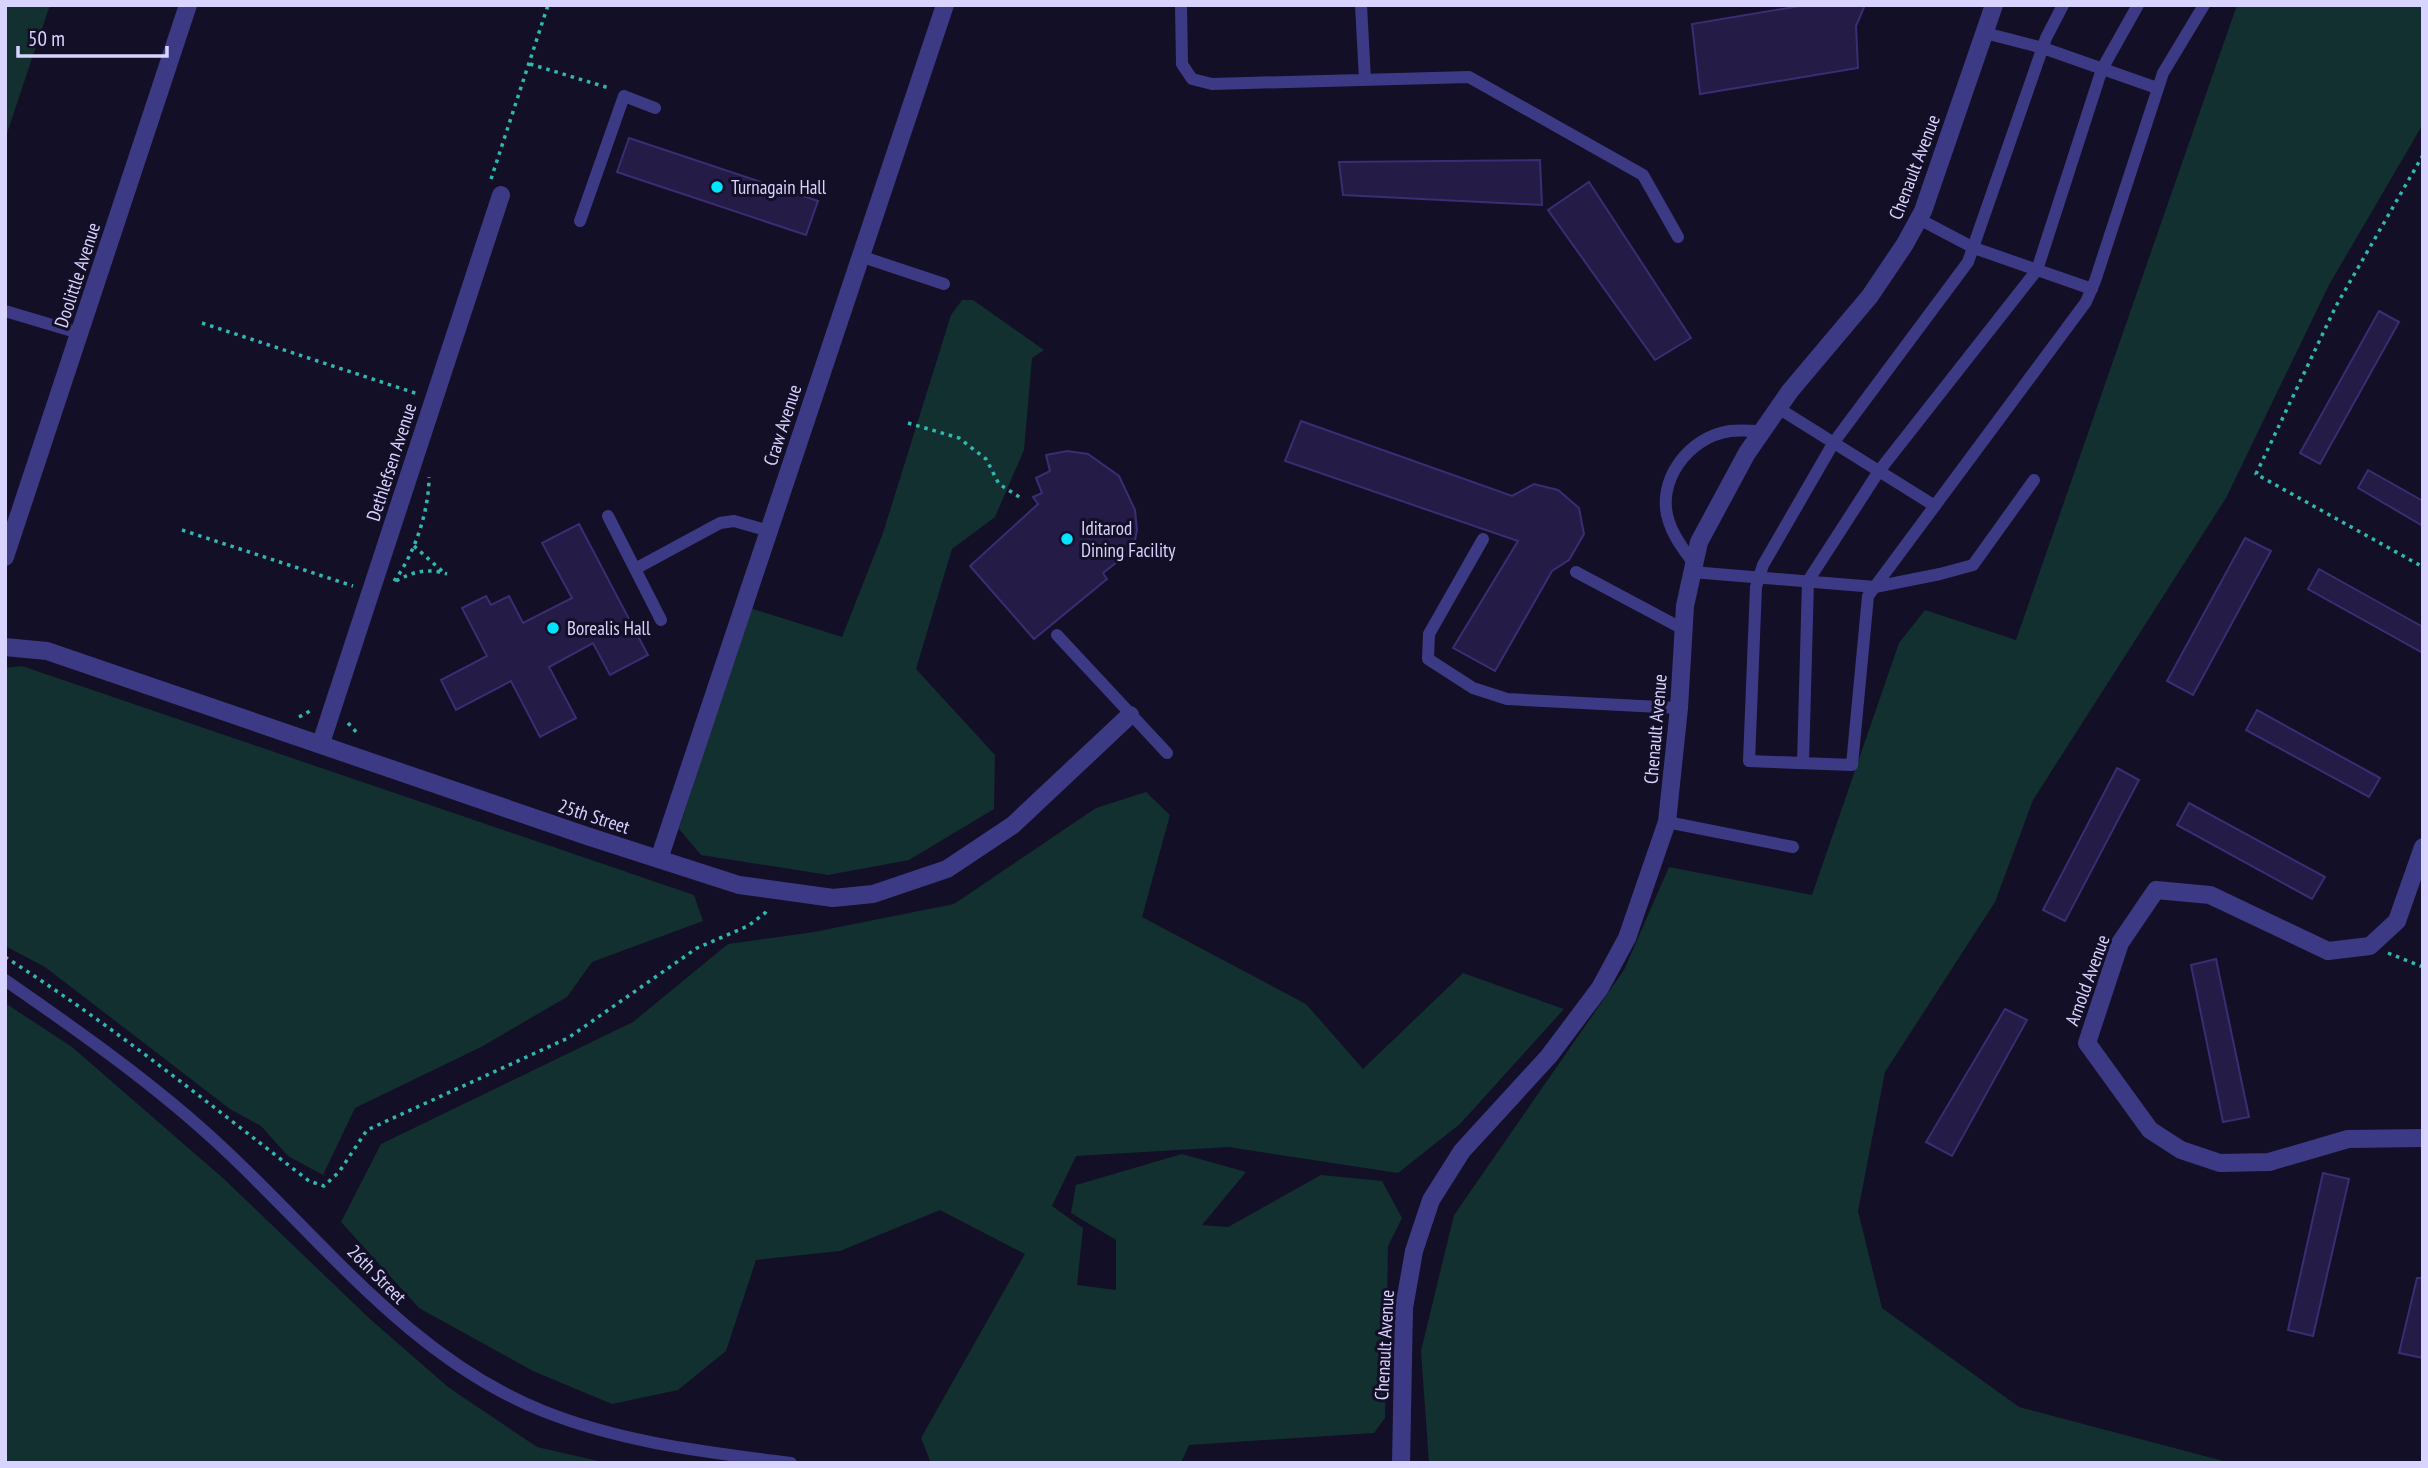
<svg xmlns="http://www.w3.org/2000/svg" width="2428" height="1468" font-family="'PT Sans Narrow',sans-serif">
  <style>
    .green { fill: #12302f }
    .building { fill: #241b47; stroke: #3b2d73; stroke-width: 2 }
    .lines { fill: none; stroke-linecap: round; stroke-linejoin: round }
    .path { stroke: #2fb8b0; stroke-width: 3.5; stroke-dasharray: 3.5 5; stroke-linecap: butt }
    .lane { stroke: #3d3a85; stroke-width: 12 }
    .street { stroke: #3d3a85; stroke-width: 18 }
    .poi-dot { fill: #00e5ff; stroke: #130f26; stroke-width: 2.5 }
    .labels { text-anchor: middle; stroke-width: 6; stroke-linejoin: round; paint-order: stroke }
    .street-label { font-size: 19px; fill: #d9d4ff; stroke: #130f26 }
    .poi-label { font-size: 19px; fill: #d9d4ff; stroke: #130f26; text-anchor: start }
  </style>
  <rect width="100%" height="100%" fill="#130f26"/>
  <path class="green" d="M5 5H50L5 139Z
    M2237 5H2423V124L2329 285 2226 498 2033 800 1995 902 1885 1072 1858 1211 1882 1308 2019 1407 2231 1463H1429L1421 1351 1454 1215 1624 970 1669 867 1812 895 1899 643 1925 610 2016 640Z
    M962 300H973L1044 350 1032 358 1024 450 995 517 952 549 916 669 995 755 994 809 909 860 828 875 701 855 679 829 750 608 842 637 883 533 951 315Z
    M22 666 694 895 703 921 592 962 567 997 481 1047 355 1108 323 1175 288 1156 261 1126 230 1109 45 967 5 946V668Z
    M1146 792 1170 815 1142 917 1306 1004 1363 1069 1463 973 1564 1009 1460 1124 1398 1173 1228 1147 1076 1156 1052 1206 1083 1228 1077 1285 1116 1290V1240L1071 1213 1076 1185 1182 1154 1246 1172 1202 1225 1228 1227 1321 1175 1382 1181 1402 1218 1388 1246 1385 1418 1374 1433 1189 1445 1181 1463H931L921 1438 1025 1254 940 1210 840 1251 756 1260 726 1351 678 1390 612 1404 533 1371 419 1308 341 1222 381 1144 633 1022 728 944 814 932 954 904 1096 808Z
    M5 1003 72 1047 224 1179 370 1319 448 1387 537 1447 607 1463H9L5 1457Z"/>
  <path class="building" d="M1806 5H1865L1856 26 1858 68 1700 94 1692 24Z
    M629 138 818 201 806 235 617 172Z
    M1540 160 1542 205 1343 195 1339 162Z
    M1589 182 1691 338 1655 360 1548 210Z
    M2379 311 2399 322 2320 464 2300 453Z
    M1301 421 1512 496 1534 484 1558 490 1579 508 1584 534 1569 560 1552 571 1495 671 1453 648 1518 541 1285 461Z
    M1067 451 1088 454 1119 476 1135 510 1137 530 1132 557 1126 555 1103 573 1107 579 1034 639 970 566 1038 504 1033 497 1042 493 1036 478 1050 471 1046 455Z
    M2368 470 2423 501V526L2358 488Z
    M579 524 648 655 610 675 593 643 549 667 576 718 540 737 511 681 456 710 441 680 487 656 462 608 486 596 491 605 509 596 523 623 572 598 542 543Z
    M2245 538 2271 551 2193 695 2167 681Z
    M2319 569 2423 627V653L2308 589Z
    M2257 710 2380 778 2369 797 2246 730Z
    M2117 768 2139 780 2065 921 2043 910Z
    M2189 803 2325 877 2312 899 2177 825Z
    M2216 959 2249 1117 2223 1122 2191 965Z
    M2005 1009 2027 1020 1952 1156 1926 1142Z
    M2323 1173 2349 1179 2313 1336 2288 1330Z
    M2417 1278H2423V1358L2399 1353Z"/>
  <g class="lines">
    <path class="path" d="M530 64 609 88
      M2423 155 2336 306 2256 474 2423 567
      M491 179 548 5
      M202 323 418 394
      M908 423 959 438 986 459 999 484 1021 498
      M182 530 353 586
      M414 546 442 571
      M394 581C415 554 429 510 429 477
      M396 581C414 571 427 568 447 574
      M299 717 312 710
      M348 723 358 734
      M2388 953 2423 967
      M5 957C112 1025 209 1104 309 1181L324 1186 339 1172 367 1130 568 1038 697 948 748 926 765 913 768 907"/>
    <path class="lane" d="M1181 5 1182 64 1192 79 1212 84 1469 77 1643 175 1678 237
      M1361 5 1365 80
      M2063 5 2046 38 1968 262 1834 442 1763 565 1756 587 1749 761 1852 765 1868 596 2086 302 2095 281 2163 73 2204 5
      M1985 33 2043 48 2157 88
      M1919 219 1974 248 2092 289
      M580 221 624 96 655 108
      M860 256 944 284
      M5 311 79 333
      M1778 408 1935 506
      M608 516 661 620
      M1483 539 1429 634 1428 659 1473 688 1507 699 1679 708
      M1694 564C1685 551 1674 538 1669 522 1655 482 1688 437 1730 431 1740 430 1751 431 1762 431
      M635 569 720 523 734 521 769 531
      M1576 572 1683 629
      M1692 572 1875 587 1940 574 1973 565 2034 480
      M1057 635 1167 753
      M1803 763 1808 581 1879 471 2037 270 2102 69 2138 5
      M1667 822 1793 847
      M5 980C80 1032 157 1086 223 1148 324 1242 411 1358 543 1411 623 1443 707 1452 791 1463"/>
    <path class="street" d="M5 557 188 5
      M5 647 47 651 587 836 739 885 833 898 873 894 947 869 1013 825 1130 715
      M321 743 501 195
      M2423 847 2397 921 2370 946 2328 951 2210 895 2156 890 2120 943 2087 1043 2150 1130 2181 1150 2220 1163 2269 1162 2348 1139 2423 1138
      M659 859 945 5
      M1401 1463 1404 1308 1414 1251 1431 1200 1462 1151 1549 1056 1600 988 1627 938 1667 822 1679 708 1685 606 1699 542 1747 453 1790 391 1870 296 1905 244 1923 211 1994 5"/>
  </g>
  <g class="poi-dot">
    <circle cx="717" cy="187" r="7"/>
    <circle cx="1067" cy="539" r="7"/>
    <circle cx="553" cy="628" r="7"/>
  </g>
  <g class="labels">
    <g class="street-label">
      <text transform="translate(1914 167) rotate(-69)" y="7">Chenault Avenue</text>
      <text transform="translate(77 275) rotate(-72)" y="7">Doolittle Avenue</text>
      <text transform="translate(782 425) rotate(-72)" y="7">Craw Avenue</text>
      <text transform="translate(391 462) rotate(-72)" y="7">Dethlefsen Avenue</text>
      <text transform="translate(1655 729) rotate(-85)" y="7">Chenault Avenue</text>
      <text transform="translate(594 816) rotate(18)" y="7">25th Street</text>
      <text transform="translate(2087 980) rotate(-70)" y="7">Arnold Avenue</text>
      <text transform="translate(377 1274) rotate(45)" y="7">26th Street</text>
      <text transform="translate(1384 1345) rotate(-87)" y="7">Chenault Avenue</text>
    </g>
    <g class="poi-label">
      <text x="731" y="194">Turnagain Hall</text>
      <text x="1081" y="535">Iditarod<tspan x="1081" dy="22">Dining Facility</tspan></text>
      <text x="567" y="635">Borealis Hall</text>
    </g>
  </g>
  <rect width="2428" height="1468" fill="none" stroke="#d9d4ff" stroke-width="14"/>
  <path d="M18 46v10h149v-10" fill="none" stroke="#d9d4ff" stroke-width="3.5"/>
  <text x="28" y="46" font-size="21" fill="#d9d4ff" stroke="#130f26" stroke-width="5" paint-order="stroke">50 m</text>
</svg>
